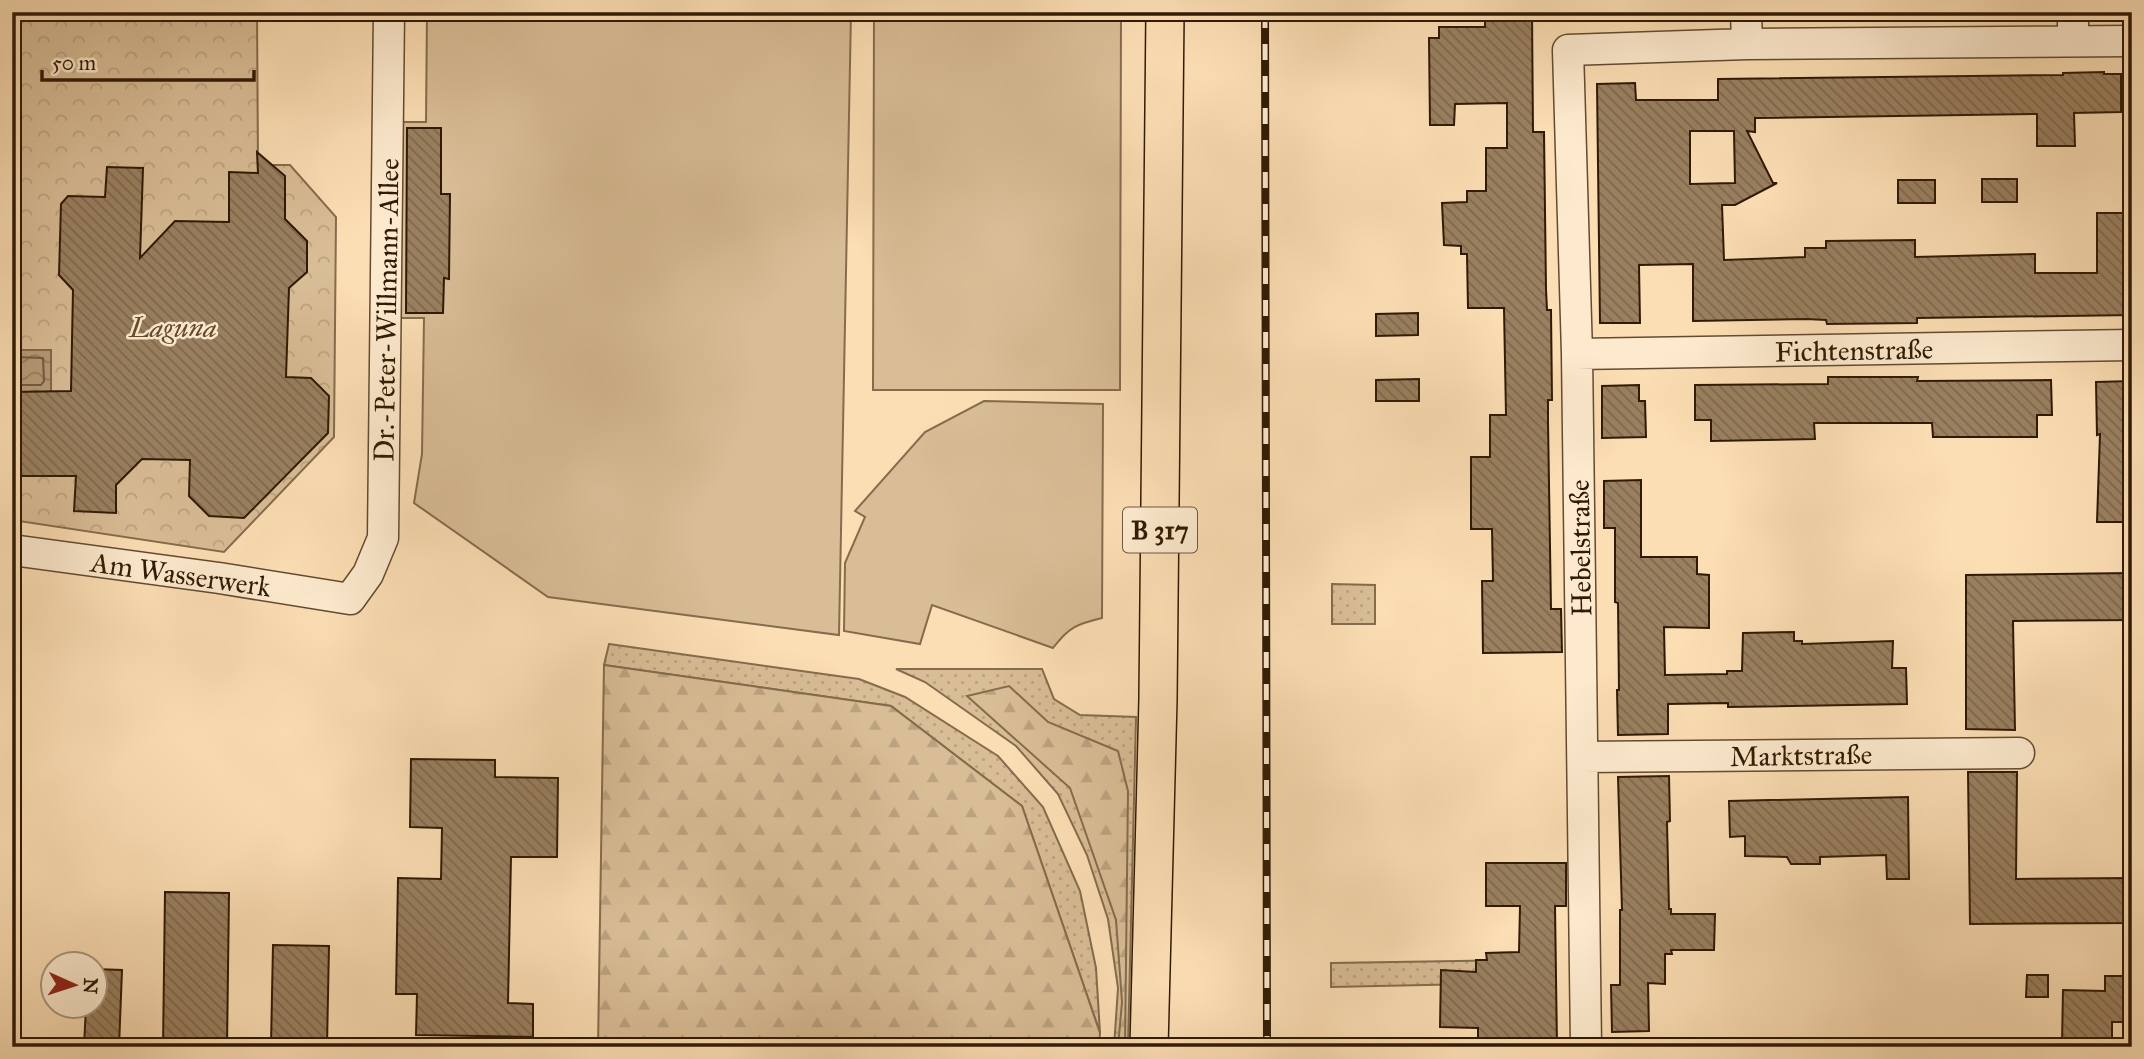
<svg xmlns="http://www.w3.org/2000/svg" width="2144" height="1059" font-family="'IM FELL Great Primer',serif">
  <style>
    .grass { fill: url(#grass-dots); stroke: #846c4d; stroke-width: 2 }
    .forest { fill: url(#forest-firs); stroke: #846c4d; stroke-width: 2 }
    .park { fill: url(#park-crowns); stroke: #846c4d; stroke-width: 2 }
    .pitch { fill: #d9bd96; stroke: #846c4d; stroke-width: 2 }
    .water { fill: url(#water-waves); stroke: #81674a; stroke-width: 2 }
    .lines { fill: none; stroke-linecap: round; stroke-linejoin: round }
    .shore { stroke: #745a3e; stroke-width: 2 }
    .building { fill: url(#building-back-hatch); stroke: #301a04; stroke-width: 2; fill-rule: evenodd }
    .minor-casing { stroke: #634b30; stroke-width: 33 }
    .major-casing { stroke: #301a04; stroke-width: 40 }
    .minor { stroke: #fdeace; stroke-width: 30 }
    .major { stroke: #fcdeb4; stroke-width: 37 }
    .rail-casing { stroke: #301a04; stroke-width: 8 }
    .rail { stroke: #fdeace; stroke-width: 5; stroke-dasharray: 16; stroke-linecap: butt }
    .labels { text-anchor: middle; stroke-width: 5; stroke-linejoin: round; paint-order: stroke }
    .shield { fill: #fdeace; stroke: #6e5841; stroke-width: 2 }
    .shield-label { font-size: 26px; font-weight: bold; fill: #301a04 }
    .street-label { font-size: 28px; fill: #301a04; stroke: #fdeace }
    .park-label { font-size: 28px; font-style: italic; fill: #634b30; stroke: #fdeace }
  </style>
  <defs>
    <pattern id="grass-dots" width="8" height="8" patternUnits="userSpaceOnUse" patternTransform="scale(1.75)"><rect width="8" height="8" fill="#d9bd96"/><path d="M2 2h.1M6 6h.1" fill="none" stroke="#bba280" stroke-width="1.8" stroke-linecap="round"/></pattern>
    <pattern id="forest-firs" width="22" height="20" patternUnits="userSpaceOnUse" patternTransform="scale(1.75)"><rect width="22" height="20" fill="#d9bd96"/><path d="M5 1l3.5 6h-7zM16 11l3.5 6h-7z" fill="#bba280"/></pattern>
    <pattern id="park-crowns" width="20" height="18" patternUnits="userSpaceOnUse" patternTransform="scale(1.75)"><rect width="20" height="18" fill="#d9bd96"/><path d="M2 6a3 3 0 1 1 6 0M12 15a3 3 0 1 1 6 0" fill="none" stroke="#bba280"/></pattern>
    <pattern id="water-waves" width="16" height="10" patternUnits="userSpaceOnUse" patternTransform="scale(1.75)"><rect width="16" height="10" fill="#b79b78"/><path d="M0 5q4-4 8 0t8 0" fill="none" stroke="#957e60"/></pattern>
    <pattern id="building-back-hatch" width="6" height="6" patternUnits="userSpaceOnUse" patternTransform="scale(1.75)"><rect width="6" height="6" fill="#9a8060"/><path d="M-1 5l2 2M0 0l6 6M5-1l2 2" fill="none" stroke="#7e684d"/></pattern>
  </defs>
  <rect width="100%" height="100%" fill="#fcdeb4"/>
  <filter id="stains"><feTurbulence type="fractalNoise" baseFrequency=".00286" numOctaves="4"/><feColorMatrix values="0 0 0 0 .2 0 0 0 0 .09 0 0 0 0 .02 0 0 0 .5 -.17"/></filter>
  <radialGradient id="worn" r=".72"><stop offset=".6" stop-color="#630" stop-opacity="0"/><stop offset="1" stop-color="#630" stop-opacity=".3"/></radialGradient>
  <path class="grass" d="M1332 584 1375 585V624H1332Z
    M609 644 859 679 905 697 998 756 1043 807 1080 891 1096 968 1100 1033 1022 806 891 706 604 665Z
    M896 669H1042L1054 699 1080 715 1136 717 1128 1047H1114L1118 988 1108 919 1087 855 1058 794 1016 746 925 682Z
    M1520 960V983L1331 987V963Z"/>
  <path class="forest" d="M604 665 891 706 1022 806 1100 1033 1099 1047H598Z
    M1009 686 1048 722 1118 751 1128 791 1125 1047H1118L1122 1002 1116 920 1070 788 967 696Z"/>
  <path class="park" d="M12 12H257L258 165H290L336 217 334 437 224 552 12 520Z"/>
  <path class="pitch" d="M427 12H851L839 635 548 597 414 503 422 454 424 318H398L400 122H426Z
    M874 12H1121L1120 390H873Z
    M984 401 1103 404 1102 618C1077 624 1069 627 1053 648L932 605 920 644 844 631 845 563 865 517 855 511 925 432Z"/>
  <path class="water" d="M12 350H51V392H12Z"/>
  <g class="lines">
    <path class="shore" d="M12 357 43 358 44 381 41 385H12"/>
  </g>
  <path class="building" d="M1485 12H1532L1533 132H1544L1546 289 1547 310H1551L1552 400H1548V422L1551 609H1561L1562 652 1483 653 1482 581H1493L1492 529H1471V457H1490V415H1506L1504 308H1468L1467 254H1461V246L1444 245 1442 203 1467 202V191H1486V148H1507V103L1455 104 1454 125H1430L1429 38H1439V27H1485Z
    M2104 72V74H2121V112L2074 113 2075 146H2037V114L1755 118V132L1747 131 1773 183H1777L1735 205H1722L1724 260 1805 257V248H1826V241L1915 240V257L2035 254V273H2097V213H2132V315L1917 318V323L1827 324 1826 320 1806 319 1693 321V264L1639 265 1640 323H1600L1597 84 1635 83 1636 100H1718V79L2063 75V73ZM1690 131H1734L1735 183 1690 184Z
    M407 128H441V194H450L449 279 444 278 443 313H406Z
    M257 152 285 176V219L307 241V272L289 288 286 377 311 378 329 396 328 433 244 518 209 516 189 496 190 460 142 459 116 485V513L74 511 76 476H12V392L71 391 73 290 59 275 61 204 68 196 105 197 107 167 143 168 140 258 175 221 229 222V172L258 173Z
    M1982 179H2017V202H1982Z
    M1898 180H1935V203H1898Z
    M1418 313V335L1376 336V314Z
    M1828 377H1918L1917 381 2051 380 2052 415H2037V437H1933L1932 423H1814L1815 439 1711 441V420H1695V385L1828 384Z
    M1419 379V401H1376V380Z
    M2132 381V522H2097L2100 434 2097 435 2096 382Z
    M1639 385V401H1645L1646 437 1602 438V386Z
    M1641 480V557H1697V574L1709 575V628L1664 627 1665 675 1727 674V671H1742L1743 633 1794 632V641H1802V644L1893 641 1892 668H1906L1907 704 1728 707V703L1668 704V734L1618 735 1617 690H1619L1618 603 1615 602V528H1604V481Z
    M2132 573V620L2013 621 2015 730 1966 729V575Z
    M411 759 495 760V777L558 778 557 857H511L508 1003 533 1004V1037L416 1035 417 994H396L398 878 441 879 442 828 410 827Z
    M1968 772H2017L2016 879 2132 878V923L1970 924Z
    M1669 776 1670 821 1667 822 1669 909H1671V914H1715L1714 950H1671L1672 954H1665V984L1648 983 1649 1031 1612 1032 1611 985H1620V910H1622L1618 777Z
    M1908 797 1909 879H1887L1886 855 1820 857V864H1791L1787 857 1745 856V836L1730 837 1729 801Z
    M1486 863H1566V906H1555L1557 1047H1478V1028L1440 1027 1441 970 1476 972V960H1487L1486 953 1519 952 1520 906H1486Z
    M165 892 229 893 227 1047H163Z
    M273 945 329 946 327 1046 271 1045Z
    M94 969 122 970 119 1047H84L86 1006H94Z
    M2027 975H2048V997H2026Z
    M2105 976H2132V1022H2112V1042H2106L2105 1047H2065V1043H2062L2063 990 2105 991Z"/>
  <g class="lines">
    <defs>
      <path id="minor" d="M1746 12 1747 44
        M2073 12V41
        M1577 354 2132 345
        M12 550 219 578 350 599 368 574 383 538 389 12
        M1583 757 2019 753
        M1586 1047 1577 354 1568 50 1747 44 2132 41"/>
      <path id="major" d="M1149 1047 1158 699 1165 12"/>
    </defs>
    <use href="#minor" class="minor-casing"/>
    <use href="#major" class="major-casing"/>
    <use href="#minor" class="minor"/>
    <use href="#major" class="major"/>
    <defs>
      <path id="rail" d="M1265 12 1267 1047"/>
    </defs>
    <use href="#rail" class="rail-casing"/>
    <use href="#rail" class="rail"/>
  </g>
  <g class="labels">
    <rect class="shield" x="1123" y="507.5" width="74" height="45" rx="5"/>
    <g class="shield-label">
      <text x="1160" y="539">B 317</text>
    </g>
    <g class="street-label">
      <text transform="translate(386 310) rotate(-89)" y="10">Dr.-Peter-Willmann-Allee</text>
      <text transform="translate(1854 350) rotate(-1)" y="10">Fichtenstraße</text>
      <text transform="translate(1580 548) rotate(-91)" y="10">Hebelstraße</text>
      <text transform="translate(181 574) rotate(8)" y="10">Am Wasserwerk</text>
      <text transform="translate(1801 755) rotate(-1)" y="10">Marktstraße</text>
    </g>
    <g class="park-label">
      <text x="173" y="337">Laguna</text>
    </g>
  </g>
  <rect width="2144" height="1059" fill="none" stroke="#fcdeb4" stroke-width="42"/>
  <rect x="14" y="14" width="2116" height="1031" fill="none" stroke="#301a04" stroke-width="3.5"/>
  <rect x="21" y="21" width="2102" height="1017" fill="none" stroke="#301a04" stroke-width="2"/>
  <g transform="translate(74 985) rotate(93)"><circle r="33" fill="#fdeace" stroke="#ab977d" stroke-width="2"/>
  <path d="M0-5L12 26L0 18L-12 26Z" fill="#8f2418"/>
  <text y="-10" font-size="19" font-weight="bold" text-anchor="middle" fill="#301a04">N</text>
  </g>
  <path d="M42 70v10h212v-10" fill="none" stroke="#301a04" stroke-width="3.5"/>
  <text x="52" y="70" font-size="21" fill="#301a04" stroke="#fdeace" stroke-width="5" paint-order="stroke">50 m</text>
  <rect width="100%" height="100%" filter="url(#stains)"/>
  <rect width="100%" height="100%" fill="url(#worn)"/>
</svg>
